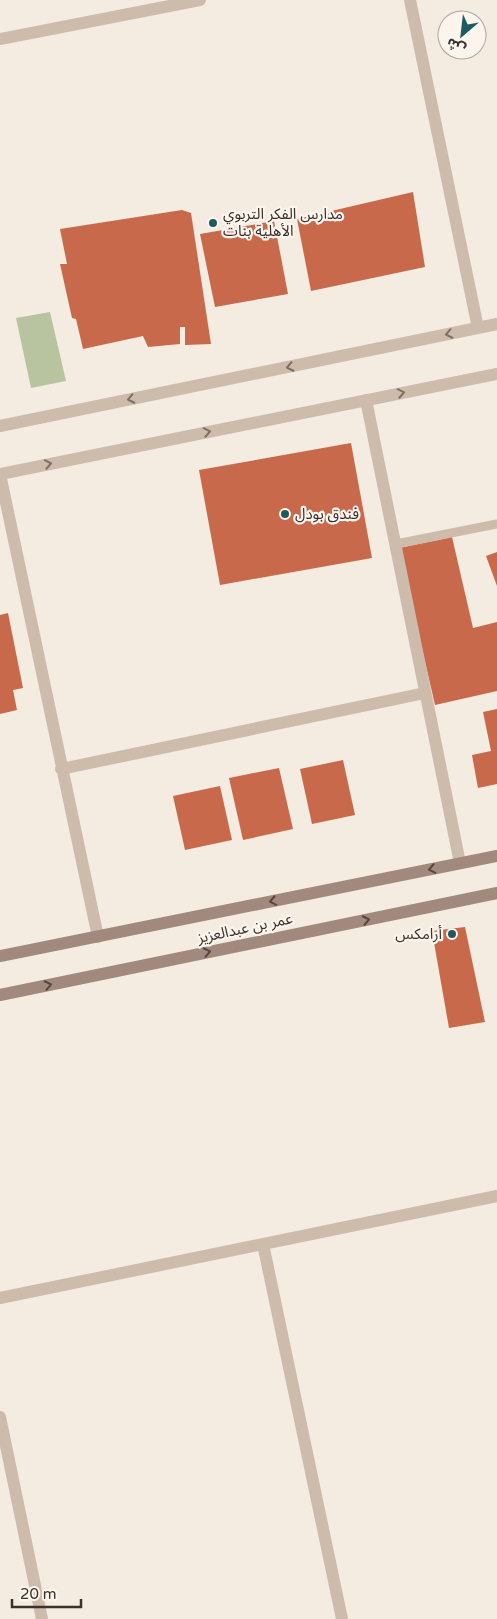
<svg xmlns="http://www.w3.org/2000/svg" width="497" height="1619" font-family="'Varela Round','Noto Sans Arabic',sans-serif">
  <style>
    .garden { fill: #b8c4a0 }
    .building { fill: #c8694b }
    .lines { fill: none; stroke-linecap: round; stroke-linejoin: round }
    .lane { stroke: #cdbbac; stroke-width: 9 }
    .street { stroke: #cdbbac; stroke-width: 12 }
    .secondary { stroke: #a18a7d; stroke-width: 12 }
    .oneway { stroke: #7d6f65 }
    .oneway2 { stroke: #544640 }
    .poi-dot { fill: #1f5a5e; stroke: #fbf5ee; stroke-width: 2 }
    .labels { text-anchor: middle; stroke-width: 4.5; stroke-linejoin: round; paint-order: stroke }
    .poi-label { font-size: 15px; fill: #3b302b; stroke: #fbf5ee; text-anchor: start }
    .street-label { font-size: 15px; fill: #3b302b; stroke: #fbf5ee }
  </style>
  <rect width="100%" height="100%" fill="#f4ebe1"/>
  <path class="garden" d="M50 312 66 381 31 388 16 318Z"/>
  <path class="building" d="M413 192 425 267 311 291 297 219Z
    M182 210 191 213 211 344 185 345V327H180V344L148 347 143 336 83 349 76 319 72 318 60 264H67L60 229Z
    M274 221 288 294 215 307 200 234Z
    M351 443 372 558 220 585 199 470Z
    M452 537 473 628 497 622V691L435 705 399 548Z
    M497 552V586L486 556Z
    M8 613 23 688 13 690 17 710 0 714V615Z
    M497 709V784L478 788 472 755 491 751 483 712Z
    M343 760 355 815 312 824 300 769Z
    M279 768 293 829 243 840 229 778Z
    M220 786 232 840 185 850 173 796Z
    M465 927 485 1022 449 1028 432 931Z"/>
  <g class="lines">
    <path class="lane" d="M396 544 497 524"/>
    <path class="street" d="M410 0 478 328
      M0 39 200 0
      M366 400 460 863
      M0 426 497 324
      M0 474 497 374
      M0 474 98 937
      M61 769 425 693
      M263 1244 342 1619
      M0 1298 497 1196
      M0 1417 42 1619"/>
    <path class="secondary" d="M0 956 497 856
      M0 995 497 893"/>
  </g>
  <defs><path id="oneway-chevron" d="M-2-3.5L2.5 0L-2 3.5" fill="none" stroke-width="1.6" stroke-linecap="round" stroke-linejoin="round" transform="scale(1.25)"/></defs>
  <g class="oneway">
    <use href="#oneway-chevron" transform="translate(449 334) rotate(168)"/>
    <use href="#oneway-chevron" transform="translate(290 367) rotate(168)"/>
    <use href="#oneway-chevron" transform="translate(401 393) rotate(-11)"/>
    <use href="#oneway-chevron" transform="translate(131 399) rotate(168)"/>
    <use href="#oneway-chevron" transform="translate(207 432) rotate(-11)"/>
    <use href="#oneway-chevron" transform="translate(48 464) rotate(-11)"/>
  </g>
  <g class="oneway2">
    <use href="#oneway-chevron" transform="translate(432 869) rotate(169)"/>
    <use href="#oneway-chevron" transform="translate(273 901) rotate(169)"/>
    <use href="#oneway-chevron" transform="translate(366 920) rotate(-12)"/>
    <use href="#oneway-chevron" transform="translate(207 952) rotate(-12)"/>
    <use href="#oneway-chevron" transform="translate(48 985) rotate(-12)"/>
  </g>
  <g class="poi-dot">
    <circle cx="213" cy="223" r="5"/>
    <circle cx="285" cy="514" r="5"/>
    <circle cx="452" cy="934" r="5"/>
  </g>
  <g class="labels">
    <g class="poi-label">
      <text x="223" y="219">مدارس الفكر التربوي<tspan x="223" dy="17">الأهلية بنات</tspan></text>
      <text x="295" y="519">فندق بودل</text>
      <text x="442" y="939" text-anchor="end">أرامكس</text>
    </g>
    <g class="street-label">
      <text transform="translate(245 928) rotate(-12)" y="5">عمر بن عبدالعزيز</text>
    </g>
  </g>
  <g transform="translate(462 35) rotate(208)"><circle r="24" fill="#fbf5ee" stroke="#aea6a0"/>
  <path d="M0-4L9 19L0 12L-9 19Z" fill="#1f5a5e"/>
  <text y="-8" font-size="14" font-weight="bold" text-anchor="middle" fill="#3b302b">ش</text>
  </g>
  <path d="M12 1599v8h69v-8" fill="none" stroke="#3b302b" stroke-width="2.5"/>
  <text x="20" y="1599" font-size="15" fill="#3b302b" stroke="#fbf5ee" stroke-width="4" paint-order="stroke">20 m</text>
</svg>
